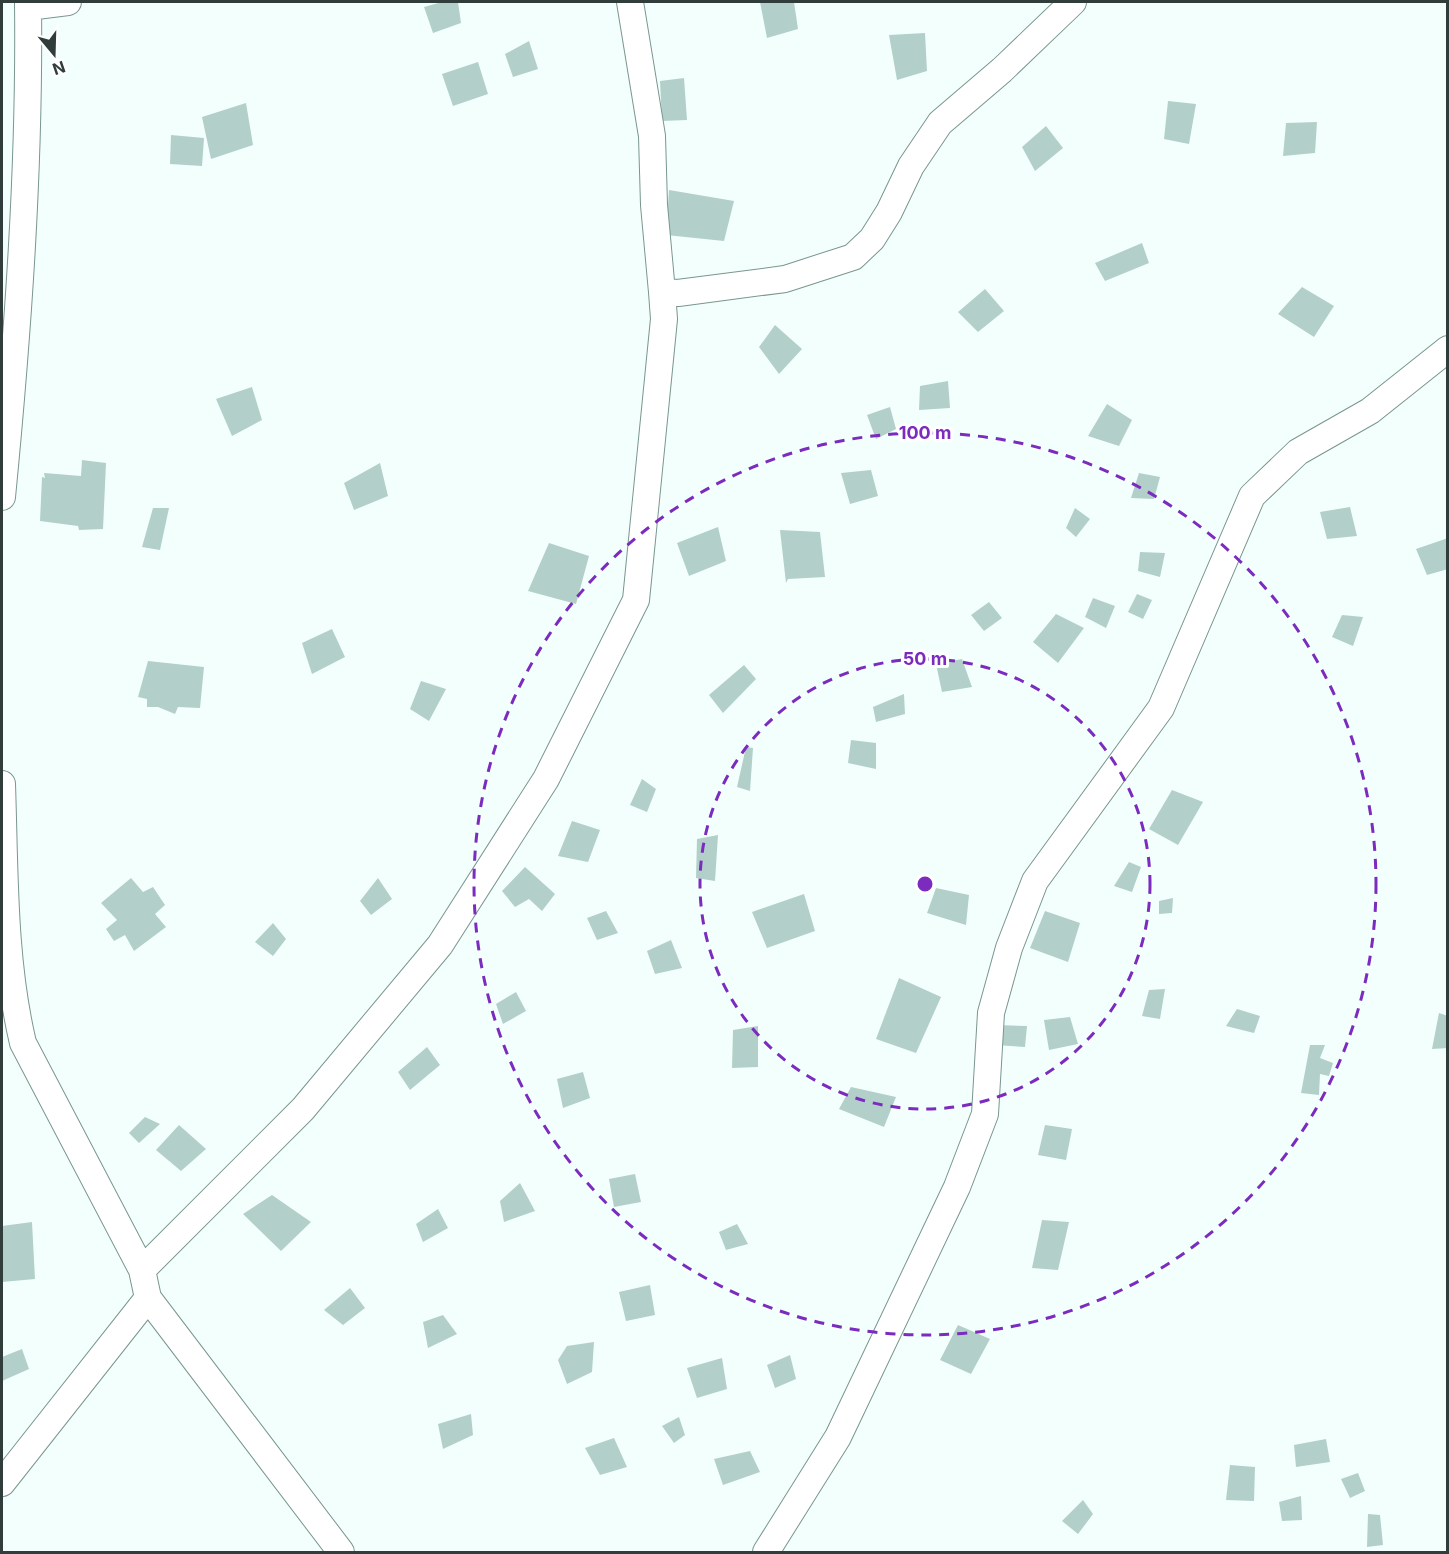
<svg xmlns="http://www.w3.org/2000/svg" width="1449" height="1554" font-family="Inter,sans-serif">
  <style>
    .building { fill: #b2d0c9 }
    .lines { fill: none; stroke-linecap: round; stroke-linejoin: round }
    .street-casing { stroke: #79968f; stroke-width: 28 }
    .street { stroke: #fff; stroke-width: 26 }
    .ring { fill: none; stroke: #7b2cbf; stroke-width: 3; stroke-dasharray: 10 8 }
    .centre { fill: #7b2cbf; stroke: #fff; stroke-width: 3 }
    .ring-label { font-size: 18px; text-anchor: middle; font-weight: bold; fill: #7b2cbf; stroke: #fff; stroke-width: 6; stroke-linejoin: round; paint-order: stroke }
  </style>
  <rect width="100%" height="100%" fill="#f3fffc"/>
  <path class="building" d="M442 2H458L461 23 433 33 424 7Z
    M760 2H794L798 29 767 38Z
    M925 33 927 71 897 80 889 35Z
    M529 41 538 69 513 77 505 54Z
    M478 62 488 94 453 106 442 74Z
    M684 78 687 120 662 121 660 81Z
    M1168 101 1196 104 1189 144 1164 139Z
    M246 103 253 145 211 159 202 117Z
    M1317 122 1315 153 1283 156 1286 123Z
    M1046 126 1063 148 1035 171 1022 147Z
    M171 135 204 138 202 166 170 164Z
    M669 190 734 201 724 241 666 235Z
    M1142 243 1149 263 1105 281 1095 263Z
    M1302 287 1334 306 1314 337 1278 314Z
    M985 289 1004 311 978 332 958 312Z
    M775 325 802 349 779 374 759 347Z
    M948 381 950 408 919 410 920 386Z
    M252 387 262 420 232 436 216 399Z
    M1107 404 1132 420 1119 446 1088 436Z
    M890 407 896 429 876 439 867 415Z
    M82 460 106 463 103 529 79 530 78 526 40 521 42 477 45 478 44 473 81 476Z
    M380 463 388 496 354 510 344 483Z
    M871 470 878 496 850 504 841 473Z
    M1139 473 1160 477 1154 499 1131 498Z
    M1350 507 1357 536 1327 539 1320 512Z
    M153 508H169L160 550 142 547Z
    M1075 508 1090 519 1076 537 1066 528Z
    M718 527 726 561 689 576 677 543Z
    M780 530 820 532 825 577 788 579 786 583Z
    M1448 538V569L1427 575 1416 549Z
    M549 543 589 556 576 604 528 591Z
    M1140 552 1165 553 1160 577 1138 571Z
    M1137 594 1152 600 1143 619 1128 612Z
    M1093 598 1115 606 1106 628 1085 617Z
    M989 602 1002 618 984 631 971 615Z
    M1056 614 1084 628 1058 663 1033 642Z
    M1342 615 1363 617 1353 646 1332 637Z
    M332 629 345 657 312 674 302 643Z
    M962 659 972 687 942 692 936 664Z
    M148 661 204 667 200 708 178 707 175 714 158 707H147V699L138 697Z
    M744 665 756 679 723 713 709 695Z
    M421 681 446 689 429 721 410 709Z
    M904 694 905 714 876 722 873 707Z
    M851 740 876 743V769L848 763Z
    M746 747 753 748 750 791 737 787Z
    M642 779 656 789 647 812 630 805Z
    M1172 790 1203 802 1178 845 1149 829Z
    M572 821 600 830 588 862 558 856Z
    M718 835 715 881 696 878 697 839Z
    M1129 862 1141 867 1132 892 1114 886Z
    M525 867 555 894 542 911 529 899 515 907 502 891Z
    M131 878 143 892 153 887 165 905 155 914 166 927 134 951 125 935 114 941 106 929 117 920 101 903Z
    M378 878 392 899 371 915 360 901Z
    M936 888 969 895 966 925 927 913Z
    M804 894 815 931 767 948 752 912Z
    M1173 898 1172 913 1159 914V901Z
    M606 911 618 933 597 940 587 918Z
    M1045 911 1080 923 1068 962 1030 948Z
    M273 923 286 939 273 956 255 942Z
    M671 940 682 968 655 974 647 951Z
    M899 978 941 997 916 1053 876 1039Z
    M1165 989 1160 1019 1142 1016 1149 990Z
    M516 992 526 1011 503 1024 496 1004Z
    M1237 1009 1260 1016 1254 1033 1226 1026Z
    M1439 1013 1448 1016V1048L1432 1049Z
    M1070 1017 1078 1044 1049 1050 1044 1020Z
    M997 1025 1027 1026 1025 1047 995 1045Z
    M758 1026V1067L732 1068 733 1030Z
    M1310 1045H1325L1320 1058 1333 1063 1329 1076 1320 1074 1319 1095 1301 1093Z
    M427 1047 440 1065 410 1090 398 1072Z
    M583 1072 590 1098 563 1108 557 1079Z
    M851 1087 896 1097 884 1127 839 1109Z
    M145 1117 160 1124 139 1143 129 1133Z
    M179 1125 206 1149 181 1171 156 1150Z
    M1045 1125 1072 1129 1066 1160 1038 1155Z
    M635 1174 641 1202 614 1207 609 1179Z
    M520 1183 535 1211 504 1222 500 1201Z
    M272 1195 311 1222 281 1251 243 1214Z
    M438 1209 448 1228 423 1242 416 1224Z
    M1042 1220 1069 1222 1058 1270 1032 1268Z
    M32 1222 35 1279 2 1282V1226Z
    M737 1224 748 1244 726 1250 719 1232Z
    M650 1285 655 1315 626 1321 619 1292Z
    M350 1288 365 1308 343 1325 324 1310Z
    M443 1315 457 1334 428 1348 423 1322Z
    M958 1325 990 1339 971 1374 940 1360Z
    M594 1342 592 1372 567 1384 558 1360 567 1346Z
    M22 1349 29 1369 2 1381V1357Z
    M790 1355 796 1379 775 1388 767 1365Z
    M722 1358 727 1389 697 1398 687 1368Z
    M471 1414 473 1435 443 1449 438 1424Z
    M679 1417 685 1435 674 1443 662 1426Z
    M614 1438 627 1467 600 1475 585 1448Z
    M1326 1439 1330 1462 1296 1467 1294 1445Z
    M750 1451 760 1472 723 1485 714 1459Z
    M1230 1465 1255 1467 1254 1501 1226 1500Z
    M1358 1473 1365 1491 1350 1498 1341 1479Z
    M1301 1496 1302 1520 1282 1521 1279 1502Z
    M1083 1500 1093 1514 1078 1534 1062 1521Z
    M1368 1514 1380 1515 1383 1545 1367 1547Z"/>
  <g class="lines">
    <defs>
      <path id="street" d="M630 2 652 136 654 205 662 292
        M28 7 68 2
        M2 497C18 333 30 167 28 2
        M2 784C5 870 3 959 23 1043L142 1270 148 1298 341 1552
        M142 1270 303 1109 440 945 546 779 636 600 664 319 662 292 678 293 785 279 853 257 872 239 889 212 911 166 940 123 1002 70 1073 2
        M2 1483 148 1298
        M766 1552 838 1437 957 1187 985 1114 991 1013 1009 948 1035 881 1161 708 1252 496 1298 452 1370 411 1448 349"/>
    </defs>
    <use href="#street" class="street-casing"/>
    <use href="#street" class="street"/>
  </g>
  <g class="ring">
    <circle cx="925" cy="884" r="225"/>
    <circle cx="925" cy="884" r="451"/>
  </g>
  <circle cx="925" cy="884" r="9" class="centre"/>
  <g class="ring-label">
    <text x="925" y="439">100 m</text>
    <text x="925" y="665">50 m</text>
  </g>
  <rect width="1449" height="1554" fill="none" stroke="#313d3a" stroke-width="6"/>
  <g transform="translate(54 54) rotate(161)" stroke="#ffffff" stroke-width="4.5" paint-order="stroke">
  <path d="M0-4.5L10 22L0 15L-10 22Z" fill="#313d3a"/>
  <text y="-9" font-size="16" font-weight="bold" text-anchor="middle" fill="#313d3a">N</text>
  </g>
</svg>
